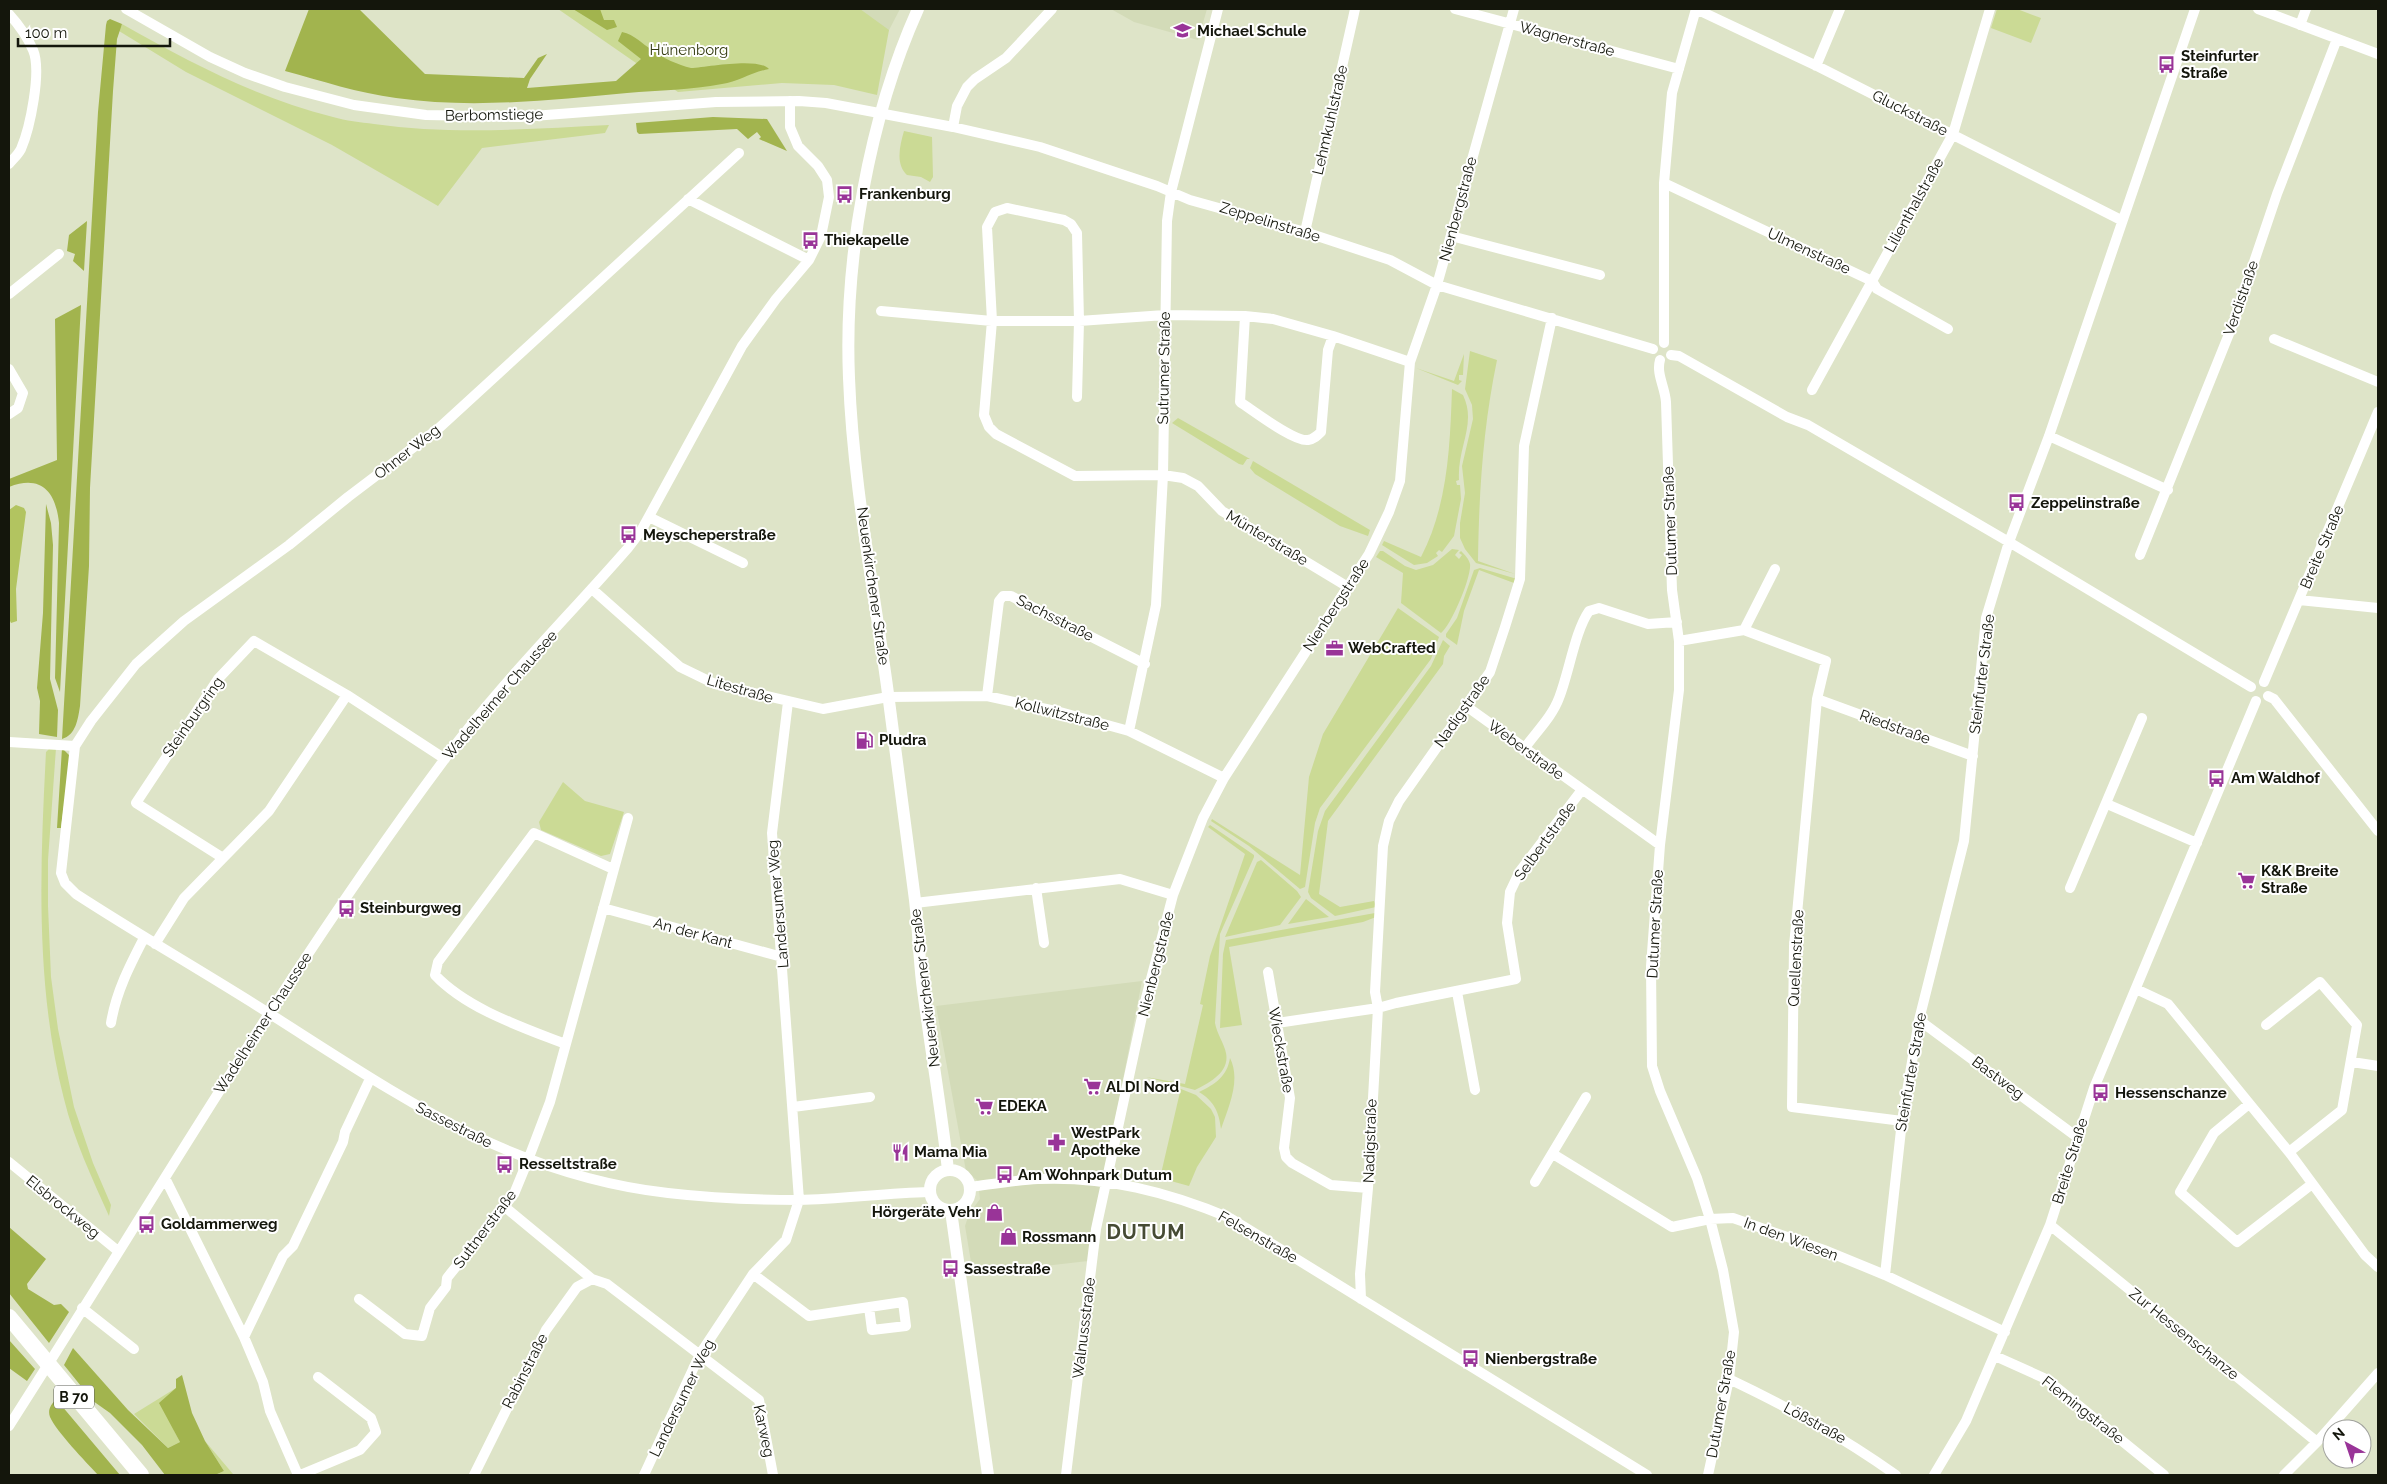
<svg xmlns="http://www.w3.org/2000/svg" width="2387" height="1484" font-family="Raleway,sans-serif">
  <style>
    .built { fill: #d3dbb8 }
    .green { fill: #cbda95 }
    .forest { fill: #a2b44e }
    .water { fill: #b2c460 }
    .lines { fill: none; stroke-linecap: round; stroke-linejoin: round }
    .minor { stroke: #fff; stroke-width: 10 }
    .tertiary { stroke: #fff; stroke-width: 12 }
    .trunk { stroke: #fff; stroke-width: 16 }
    .labels { text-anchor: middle; stroke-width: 4; stroke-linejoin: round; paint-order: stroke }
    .shield { fill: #fff; stroke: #5a5c55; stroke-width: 1 }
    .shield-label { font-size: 14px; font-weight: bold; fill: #14160c }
    .poi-label { font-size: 15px; font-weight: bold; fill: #14160c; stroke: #fff; text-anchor: start }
    .street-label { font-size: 15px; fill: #14160c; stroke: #fff }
    .park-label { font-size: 15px; fill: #343b10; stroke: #fff }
    .district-label { font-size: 20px; font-weight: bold; letter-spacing: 1px; fill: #464b34; stroke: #fff }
  </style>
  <rect width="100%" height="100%" fill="#dee4c8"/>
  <path class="built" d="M858 9H900L888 32Z
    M1111 9H1207L1198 40 1134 22Z
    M1142 981 1088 1261 973 1274 965 1226 969 1214 980 1199 978 1181 966 1171 936 1006Z"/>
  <path class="green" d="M558 9H860L889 30 877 95 834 85 782 83 678 92Z
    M1997 9H2017L2041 18 2031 43 1991 28Z
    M122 24C189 62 257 98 333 117 346 121 360 122 374 124 452 135 530 129 609 125L605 133 482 148 438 206 332 145 186 72 119 31Z
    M904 131 932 137 933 177 930 182 921 177 907 175C895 164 900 145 904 131Z
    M1470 351 1497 360C1483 428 1479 491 1478 561L1515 574 1476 563 1465 549 1460 538V523L1465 493 1462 466 1473 419 1472 405 1465 389Z
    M1464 354 1463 375H1459V380L1462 381 1458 385 1416 368 1454 381Z
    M1452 389 1463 395C1477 424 1457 447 1459 480L1456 481 1457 485H1460L1461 499 1454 536 1442 552 1439 550 1436 553 1438 556 1427 563 1414 565 1382 545 1384 541 1421 557C1448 505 1450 446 1452 389Z
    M1178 418 1250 459H1247L1243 465 1239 464 1172 423Z
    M1253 461 1370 530 1368 536 1340 526 1255 474 1250 468Z
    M1452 549 1459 550 1455 555 1459 559 1462 555 1459 553 1461 551C1465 555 1469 559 1470 564 1472 576 1451 626 1441 633L1401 603 1403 573 1376 557 1380 551H1383L1405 566 1416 570 1433 565Z
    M1480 568 1517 579 1514 583 1479 570 1464 611 1457 645 1446 637V634L1457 618 1474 570Z
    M1398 608 1439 637 1431 659 1320 808 1315 823 1305 887 1300 889 1249 846 1211 821 1212 819 1300 875 1309 777 1323 734Z
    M1443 640 1450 646 1444 656 1443 664 1328 821 1319 894 1340 907 1374 901 1376 907 1335 916 1311 898 1308 892 1318 831 1325 811 1431 666Z
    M56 748 48 860V906L51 977 58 1029 74 1107 93 1163 111 1205 109 1216C92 1178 74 1140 64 1099 35 986 40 867 46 752L49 749Z
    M563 782 585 801 624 812 610 854 601 856 541 830 539 822Z
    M1210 825 1254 855V857L1220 934 1215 1023C1217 1034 1224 1043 1226 1053 1230 1072 1209 1083 1195 1090L1146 1077 1185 1084 1203 1005 1200 1004 1210 956 1245 854 1208 827Z
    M1261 860 1297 891 1301 897 1280 925 1225 937 1257 862Z
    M1306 899 1329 917 1288 924Z
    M1375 913 1376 917 1363 922 1229 947 1242 1025 1220 1028 1223 954 1226 940Z
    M1230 1058C1241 1080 1229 1106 1221 1129 1219 1112 1214 1101 1199 1092 1216 1084 1227 1076 1230 1058Z
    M1141 1083 1181 1089 1196 1095 1211 1109 1215 1117 1216 1137 1197 1167 1189 1186 1160 1178 1180 1092Z
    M176 1388 174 1430 180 1442 168 1448 134 1414Z
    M205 1441 233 1474 234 1475H215L224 1471Z"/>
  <path class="forest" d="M309 9H359L425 74 524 78 538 58 547 54 530 79 527 88 616 81 641 59 618 41 622 32C635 35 641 43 652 50 663 58 678 65 691 68 708 67 758 57 769 69 752 72 738 82 722 84 691 90 659 90 627 93 552 100 472 109 396 98 358 93 322 81 285 71Z
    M573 9H600L604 20H614L617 27 607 30Z
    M110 19 122 24 117 39 113 91 90 488 89 566 80 706C78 719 76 735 62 739L98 112 106 25 107 21Z
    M713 117 767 119 787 151 759 139 761 137 757 132 748 139 737 129 639 134 637 132 636 123Z
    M87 221 84 271 73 261 75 254 67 251 69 235Z
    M81 305 60 692 55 678 59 523C56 493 42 474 9 487V479L57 460 55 319Z
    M46 504 51 523 53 545 50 679 58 710 57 737 39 734 40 701 37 688 43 613Z
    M62 748 69 755 70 761 61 828H57Z
    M9 1227 46 1259 27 1284 28 1289 54 1305 61 1304 69 1312 49 1343 9 1293Z
    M9 1340 35 1369 27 1381 9 1368Z
    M73 1348 128 1410 168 1448 180 1442 159 1403 176 1388V1379L182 1375 192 1413 205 1441 224 1471 215 1475H165L142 1445 110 1413 93 1401 64 1365Z
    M56 1399 120 1475H98C86 1462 56 1431 50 1417 47 1409 52 1404 56 1399Z"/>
  <path class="water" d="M16 505 24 508 26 512 16 589 17 621 11 623 9 619V510Z"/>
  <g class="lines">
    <path class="minor" d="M126 9 210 57 245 73 285 87 354 105 426 115 520 117 716 102 799 101 826 103 953 127 1040 147 1157 186 1190 200 1305 232 1390 260 1437 285 1653 349
      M1455 9 1679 69
      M2258 9 2378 54
      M9 14C19 25 27 36 33 50 42 71 30 128 21 149 18 155 13 159 9 164
      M2300 25 2306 9
      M1816 66 1840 9
      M953 127 957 106 967 87 975 79 1006 58 1052 9
      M739 153 439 428 348 497 289 545 184 621 136 664 91 721 75 746 61 873 65 883 76 894C139 935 204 972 267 1012 398 1095 509 1175 668 1193 711 1198 755 1200 799 1200 842 1199 886 1193 929 1192
      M1664 183 1872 281 1877 289 1948 329
      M688 199 809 260
      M1305 232 1355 9
      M1451 236 1600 275
      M9 294 59 254
      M881 311 992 321H1079L1165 315 1245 316 1273 319 1333 336 1410 362
      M1245 316 1240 402C1254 411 1294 442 1308 440 1314 439 1317 436 1321 432L1328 350 1333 336
      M2274 339 2378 382
      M1664 343V183L1672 93 1696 9 1819 67 2121 220
      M1671 355 1679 356 1787 417 1808 425 2009 542 2251 687
      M1660 360C1656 374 1665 387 1666 402L1672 590 1679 641V690L1660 845 1651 966 1652 1066 1660 1091 1697 1178 1710 1219 1723 1270 1734 1332 1729 1379 1708 1475
      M9 369 23 393 18 408 9 414
      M1812 390 1953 134 1990 9
      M1077 397 1079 321 1077 233 1071 224 1064 220 1007 208 995 212 987 227 992 321 984 415 989 427 996 434 1075 476 1163 475 1183 478 1198 486 1222 511 1348 587
      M2049 436 2168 490
      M649 517 743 563
      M2140 555 2233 324 2277 194 2337 39
      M592 589 680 667 715 684 823 709 888 697 987 696 1060 712 1129 731 1224 778
      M2299 600 2378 608
      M1744 630 1775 569
      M1679 641 1744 630 1826 661 1817 699 1794 946 1792 1107 1902 1121
      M2264 682 2378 412
      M987 696 999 601 1003 596H1011L1145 664
      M2268 696 2274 699 2378 831
      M1817 699 1973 756
      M1466 706 1660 845
      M1129 731 1156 605 1163 475 1167 221 1171 192 1218 9
      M9 742 75 746
      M1524 749C1536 732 1552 717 1559 698 1569 673 1575 631 1589 611L1599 608 1648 624 1677 622
      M2107 804 2197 843
      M223 858 136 803 218 679 254 641 347 695
      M1036 888 1044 943
      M2070 888 2142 718
      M915 903 1120 879 1173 895
      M603 908 782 957
      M155 944 184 898 269 811 347 695 445 759
      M1268 972 1290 1098 1284 1148 1286 1157 1292 1163 1331 1185 1368 1188
      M2136 989 2168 1004 2289 1152 2365 1255 2378 1267
      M1457 992 1475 1090
      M1919 1020 2077 1137
      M111 1023C116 992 130 965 144 938
      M1277 1023 1378 1008 1396 1003 1516 979 1507 923 1510 892 1520 871 1581 791
      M2266 1025 2320 982 2357 1025 2342 1110 2289 1152
      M565 1044C522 1027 467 1009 435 975L438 962 534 833 613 869
      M2352 1062 2378 1066
      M2249 1104 2214 1133 2180 1192 2237 1242 2312 1184
      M793 1107 870 1097
      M1553 1154 1672 1227 1710 1219 1733 1218 1824 1250 1885 1275 2005 1332
      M9 1162 118 1251
      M165 1178 244 1337 283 1256 293 1246 343 1142 345 1132 370 1079
      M1535 1182 1586 1097
      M970 1187C993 1184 1016 1180 1038 1179 1106 1176 1168 1192 1230 1218L1647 1475
      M505 1207 592 1279
      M2050 1225 2317 1442
      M753 1274 809 1316 903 1302 906 1326 872 1330 869 1307
      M1885 1275 1902 1121 1919 1020 1964 841 1986 618 2009 542 2049 436 2195 9
      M359 1299 405 1334 422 1336 430 1308 446 1287 447 1278 514 1194 528 1160 550 1102 628 818
      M1361 1299 1360 1274 1368 1188 1378 1008 1375 992 1383 846 1389 821 1399 801 1490 672 1505 627 1520 579 1524 446 1552 318
      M82 1308 134 1349
      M244 1337 263 1382 270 1411 298 1475
      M1995 1356 2046 1379 2164 1475
      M1729 1379C1790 1408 1841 1436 1896 1475
      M9 1426C152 1203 285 973 444 760 499 685 567 618 628 548L641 531 742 346 776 299 809 260 821 236 829 197 827 180 818 166 798 146 790 127V101
      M300 1475 360 1450 376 1432 371 1418 318 1377
      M474 1475 546 1330 577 1287 592 1279 607 1284 759 1400 773 1475
      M644 1475 700 1354 753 1274 786 1240 799 1200 772 833 788 702
      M1066 1475 1096 1229 1146 998 1173 895 1203 818 1224 778 1369 554 1389 512 1400 481 1410 362 1437 285 1514 9
      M1934 1475 1966 1421 2050 1225 2094 1088 2256 701
      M2284 1475 2317 1442 2378 1373"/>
    <path class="tertiary" d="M918 9C869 118 844 259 849 378 853 486 875 593 889 701 897 767 906 833 915 900 918 927 919 955 922 982 930 1045 941 1107 948 1170
      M930 1190a20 20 0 1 1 40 0a20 20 0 1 1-40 0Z
      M951 1211 988 1475"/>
    <path class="trunk" d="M9 1317 141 1475"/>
  </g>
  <defs>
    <symbol id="school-bare" viewBox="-9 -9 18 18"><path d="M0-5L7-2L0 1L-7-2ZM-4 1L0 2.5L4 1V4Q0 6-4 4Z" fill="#993498" stroke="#fff" stroke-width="2.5" paint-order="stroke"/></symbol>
    <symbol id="bus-bare" viewBox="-9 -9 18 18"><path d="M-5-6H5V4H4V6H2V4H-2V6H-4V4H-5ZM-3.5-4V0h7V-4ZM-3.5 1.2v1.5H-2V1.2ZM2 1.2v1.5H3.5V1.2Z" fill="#993498" stroke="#fff" stroke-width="2.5" paint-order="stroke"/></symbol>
    <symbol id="office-bare" viewBox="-9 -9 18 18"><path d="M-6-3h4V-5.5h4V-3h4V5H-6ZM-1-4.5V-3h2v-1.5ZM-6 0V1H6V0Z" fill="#993498" stroke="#fff" stroke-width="2.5" paint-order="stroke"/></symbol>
    <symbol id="fuel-bare" viewBox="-9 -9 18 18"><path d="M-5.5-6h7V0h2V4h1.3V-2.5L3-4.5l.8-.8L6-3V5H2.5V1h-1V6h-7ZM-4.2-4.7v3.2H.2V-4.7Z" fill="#993498" stroke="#fff" stroke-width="2.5" paint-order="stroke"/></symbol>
    <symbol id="supermarket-bare" viewBox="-9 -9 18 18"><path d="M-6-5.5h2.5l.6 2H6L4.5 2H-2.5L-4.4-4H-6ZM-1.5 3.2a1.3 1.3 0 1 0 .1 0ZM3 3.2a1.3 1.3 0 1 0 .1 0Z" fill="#993498" stroke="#fff" stroke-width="2.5" paint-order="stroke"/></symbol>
    <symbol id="pharmacy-bare" viewBox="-9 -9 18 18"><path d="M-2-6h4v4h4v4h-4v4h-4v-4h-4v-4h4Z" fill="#993498" stroke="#fff" stroke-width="2.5" paint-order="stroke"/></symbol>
    <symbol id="restaurant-bare" viewBox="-9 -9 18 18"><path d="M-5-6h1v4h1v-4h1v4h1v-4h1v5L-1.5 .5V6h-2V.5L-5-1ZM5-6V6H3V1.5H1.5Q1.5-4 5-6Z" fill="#993498" stroke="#fff" stroke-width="2.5" paint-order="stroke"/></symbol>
    <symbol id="shop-bare" viewBox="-9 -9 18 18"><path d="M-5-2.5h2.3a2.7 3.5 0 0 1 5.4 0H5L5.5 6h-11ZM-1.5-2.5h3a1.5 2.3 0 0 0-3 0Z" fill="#993498" stroke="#fff" stroke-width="2.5" paint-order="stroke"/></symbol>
  </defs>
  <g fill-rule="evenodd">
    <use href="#school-bare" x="1170" y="18" width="25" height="25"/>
    <use href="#bus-bare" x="2154" y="52" width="25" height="25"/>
    <use href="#bus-bare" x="832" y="182" width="25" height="25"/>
    <use href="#bus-bare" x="798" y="228" width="25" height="25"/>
    <use href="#bus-bare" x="2004" y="490" width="25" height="25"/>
    <use href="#bus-bare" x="616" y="522" width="25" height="25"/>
    <use href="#office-bare" x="1322" y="636" width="25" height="25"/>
    <use href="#fuel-bare" x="852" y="728" width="25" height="25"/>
    <use href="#bus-bare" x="2204" y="766" width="25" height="25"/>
    <use href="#supermarket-bare" x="2234" y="868" width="25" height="25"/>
    <use href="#bus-bare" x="334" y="896" width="25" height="25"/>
    <use href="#supermarket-bare" x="1080" y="1074" width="25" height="25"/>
    <use href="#bus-bare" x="2088" y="1080" width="25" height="25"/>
    <use href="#supermarket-bare" x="972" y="1094" width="25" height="25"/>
    <use href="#pharmacy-bare" x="1044" y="1130" width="25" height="25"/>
    <use href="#restaurant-bare" x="888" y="1140" width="25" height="25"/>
    <use href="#bus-bare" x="492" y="1152" width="25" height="25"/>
    <use href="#bus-bare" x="992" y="1162" width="25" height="25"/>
    <use href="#shop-bare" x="982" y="1200" width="25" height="25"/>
    <use href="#bus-bare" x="134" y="1212" width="25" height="25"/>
    <use href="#shop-bare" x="996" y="1224" width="25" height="25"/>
    <use href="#bus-bare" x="938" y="1256" width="25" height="25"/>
    <use href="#bus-bare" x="1458" y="1346" width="25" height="25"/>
  </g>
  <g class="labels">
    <rect class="shield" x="54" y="1385.5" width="40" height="23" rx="4"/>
    <g class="shield-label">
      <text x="74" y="1402">B 70</text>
    </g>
    <g class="poi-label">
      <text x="1197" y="36">Michael Schule</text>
      <text x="2181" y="61">Steinfurter<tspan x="2181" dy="17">Straße</tspan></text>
      <text x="859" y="199">Frankenburg</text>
      <text x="824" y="245">Thiekapelle</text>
      <text x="2031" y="508">Zeppelinstraße</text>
      <text x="643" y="540">Meyscheperstraße</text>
      <text x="1348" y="653">WebCrafted</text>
      <text x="879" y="745">Pludra</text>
      <text x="2231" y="783">Am Waldhof</text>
      <text x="2261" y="876">K&amp;K Breite<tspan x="2261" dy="17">Straße</tspan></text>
      <text x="360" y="913">Steinburgweg</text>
      <text x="1106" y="1092">ALDI Nord</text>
      <text x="2115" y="1098">Hessenschanze</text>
      <text x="998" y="1111">EDEKA</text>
      <text x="1071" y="1138">WestPark<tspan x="1071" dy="17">Apotheke</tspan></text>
      <text x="914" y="1157">Mama Mia</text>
      <text x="519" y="1169">Resseltstraße</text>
      <text x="1018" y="1180">Am Wohnpark Dutum</text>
      <text x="981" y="1217" text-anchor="end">Hörgeräte Vehr</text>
      <text x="161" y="1229">Goldammerweg</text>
      <text x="1022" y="1242">Rossmann</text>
      <text x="964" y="1274">Sassestraße</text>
      <text x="1485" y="1364">Nienbergstraße</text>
    </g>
    <g class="street-label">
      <text transform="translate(1567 39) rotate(15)" y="5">Wagnerstraße</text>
      <text transform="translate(1910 113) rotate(27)" y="5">Gluckstraße</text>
      <text transform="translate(494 115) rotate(-1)" y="5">Berbomstiege</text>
      <text transform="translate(1330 120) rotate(-77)" y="5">Lehmkuhlstraße</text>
      <text transform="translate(1914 205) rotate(-61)" y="5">Lilienthalstraße</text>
      <text transform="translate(1458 209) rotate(-75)" y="5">Nienbergstraße</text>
      <text transform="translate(1270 222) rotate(17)" y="5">Zeppelinstraße</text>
      <text transform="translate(1809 251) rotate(25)" y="5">Ulmenstraße</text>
      <text transform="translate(2241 298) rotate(-71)" y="5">Verdistraße</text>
      <text transform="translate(1164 368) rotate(-89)" y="5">Sutrumer Straße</text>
      <text transform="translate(407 452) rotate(-38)" y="5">Ohner Weg</text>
      <text transform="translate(1670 521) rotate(-92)" y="5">Dutumer Straße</text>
      <text transform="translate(1267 538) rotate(31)" y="5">Münterstraße</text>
      <text transform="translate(2322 547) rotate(-67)" y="5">Breite Straße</text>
      <text transform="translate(873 586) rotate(82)" y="5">Neuenkirchener Straße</text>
      <text transform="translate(1336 605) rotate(-57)" y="5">Nienbergstraße</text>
      <text transform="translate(1055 618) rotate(27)" y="5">Sachsstraße</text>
      <text transform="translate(1982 674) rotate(-83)" y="5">Steinfurter Straße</text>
      <text transform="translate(740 689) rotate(16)" y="5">Litestraße</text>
      <text transform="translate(500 695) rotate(-49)" y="5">Wadelheimer Chaussee</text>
      <text transform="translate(1462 711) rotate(-55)" y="5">Nadigstraße</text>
      <text transform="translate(1062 714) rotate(14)" y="5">Kollwitzstraße</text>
      <text transform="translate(193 717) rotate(-55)" y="5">Steinburgring</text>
      <text transform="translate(1895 727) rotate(20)" y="5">Riedstraße</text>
      <text transform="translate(1526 750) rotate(36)" y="5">Weberstraße</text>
      <text transform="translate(1545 841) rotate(-54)" y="5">Selbertstraße</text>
      <text transform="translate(778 904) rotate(-95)" y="5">Landersumer Weg</text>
      <text transform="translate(1655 924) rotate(-87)" y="5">Dutumer Straße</text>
      <text transform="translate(693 933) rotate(15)" y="5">An der Kant</text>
      <text transform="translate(1796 958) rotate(-87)" y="5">Quellenstraße</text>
      <text transform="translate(1156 964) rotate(-76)" y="5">Nienbergstraße</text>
      <text transform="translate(925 988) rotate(-97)" y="5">Neuenkirchener Straße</text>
      <text transform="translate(263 1023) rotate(-57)" y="5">Wadelheimer Chaussee</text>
      <text transform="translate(1281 1050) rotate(80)" y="5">Wieckstraße</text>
      <text transform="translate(1911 1072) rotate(-80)" y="5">Steinfurter Straße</text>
      <text transform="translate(1998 1078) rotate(37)" y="5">Bastweg</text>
      <text transform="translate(454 1125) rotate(27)" y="5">Sassestraße</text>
      <text transform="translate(1370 1141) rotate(-88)" y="5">Nadigstraße</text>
      <text transform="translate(2070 1161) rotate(-73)" y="5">Breite Straße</text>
      <text transform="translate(63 1207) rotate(39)" y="5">Elsbrockweg</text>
      <text transform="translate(485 1229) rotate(-53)" y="5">Suttnerstraße</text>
      <text transform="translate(1258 1237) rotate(30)" y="5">Felsenstraße</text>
      <text transform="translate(1791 1239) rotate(20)" y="5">In den Wiesen</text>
      <text transform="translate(1084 1328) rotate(-83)" y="5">Walnussstraße</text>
      <text transform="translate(2184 1334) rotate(39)" y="5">Zur Hessenschanze</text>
      <text transform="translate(525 1371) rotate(-63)" y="5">Rabinstraße</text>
      <text transform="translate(682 1398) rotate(-64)" y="5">Landersumer Weg</text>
      <text transform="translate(1721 1404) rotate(-80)" y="5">Dutumer Straße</text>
      <text transform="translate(2083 1410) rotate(38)" y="5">Flemingstraße</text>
      <text transform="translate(1815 1423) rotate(29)" y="5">Lößstraße</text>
      <text transform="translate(764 1431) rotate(78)" y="5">Karweg</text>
    </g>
    <g class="park-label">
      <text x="689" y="55">Hünenborg</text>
    </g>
    <g class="district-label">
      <text x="1146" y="1239">DUTUM</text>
    </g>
  </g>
  <rect width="2387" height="1484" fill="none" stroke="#14160c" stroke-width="20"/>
  <g transform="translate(2347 1444) rotate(320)"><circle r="24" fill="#ffffff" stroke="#a1a29e"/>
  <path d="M0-4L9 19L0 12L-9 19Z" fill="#993498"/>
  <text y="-8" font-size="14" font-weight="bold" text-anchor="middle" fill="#14160c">N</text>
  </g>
  <path d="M18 38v8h152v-8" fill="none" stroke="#14160c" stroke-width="2.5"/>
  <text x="25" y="38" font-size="15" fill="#14160c" stroke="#ffffff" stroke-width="4" paint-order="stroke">100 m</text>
</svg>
